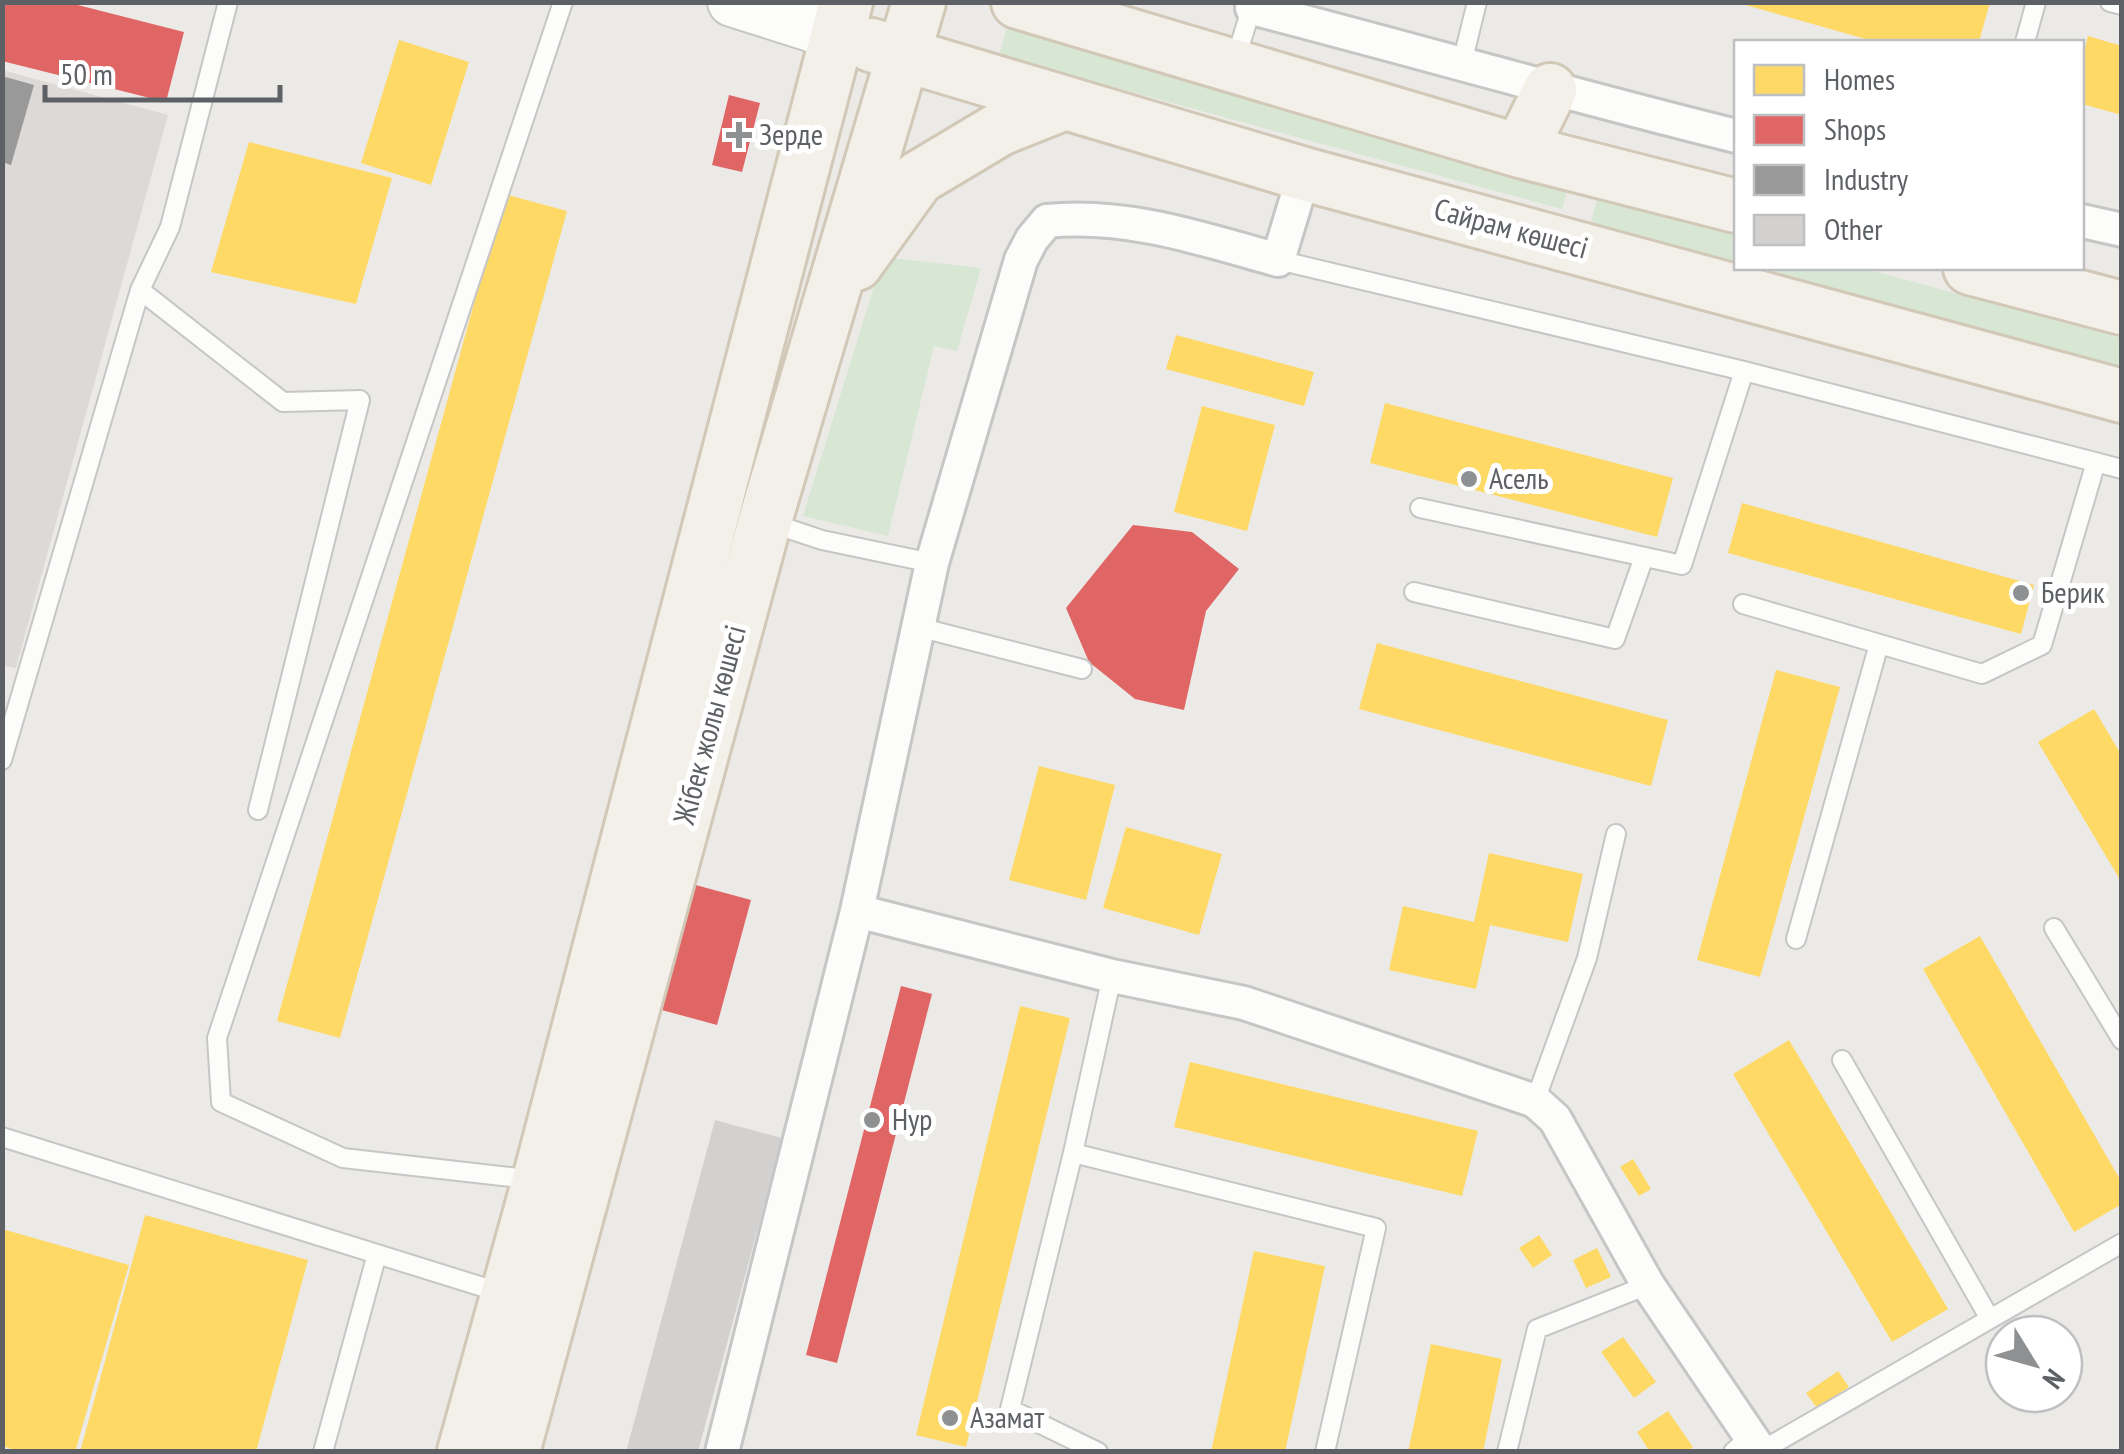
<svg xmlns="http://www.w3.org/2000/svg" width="2124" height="1454" font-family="'PT Sans Narrow',sans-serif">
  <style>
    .industrial { fill: #dcd9d7 }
    .green { fill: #d7e7d3 }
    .homes { fill: #ffd966 }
    .shops { fill: #e06666 }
    .industry { fill: #999 }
    .building { fill: #d3d1d0 }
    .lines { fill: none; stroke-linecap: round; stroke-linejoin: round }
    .service-casing { stroke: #c6c6c7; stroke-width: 22 }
    .minor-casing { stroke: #c6c6c7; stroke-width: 38 }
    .secondary-casing { stroke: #c6c6c6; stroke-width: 52 }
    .primary-casing { stroke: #d2c8b7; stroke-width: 58 }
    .service { stroke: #fcfcfb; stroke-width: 18 }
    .minor { stroke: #fcfcfb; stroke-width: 32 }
    .secondary { stroke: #fcfcfb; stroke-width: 48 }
    .primary { stroke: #f2f0e9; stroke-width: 52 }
    .poi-dot { fill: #8f9092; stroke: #fff; stroke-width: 4 }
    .labels { text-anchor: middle; stroke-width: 10; stroke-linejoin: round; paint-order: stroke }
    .poi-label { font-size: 30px; fill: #5d6064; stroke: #fff; text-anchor: start }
    .street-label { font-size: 30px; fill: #5d6064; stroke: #fff }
  </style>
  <rect width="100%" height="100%" fill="#eceae7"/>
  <path class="industrial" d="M2 70 168 115 16 668 2 665Z"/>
  <path class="green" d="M1007 27 1570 180 1562 209 999 56Z
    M1598 196 1736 233V266L1590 226Z
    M883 257 981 268 957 351 934 346 888 536 803 516Z
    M1742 268H1862L2121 338V371Z"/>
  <path class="homes" d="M1735 2H1990L1979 42H1876Z
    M2088 36 2122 46V115L2082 104V60Z
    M399 40 469 62 431 185 361 163Z
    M249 142 392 178 356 304 211 272Z
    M504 194 567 211 340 1038 277 1021Z
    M1176 335 1314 372 1304 406 1166 369Z
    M1385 403 1673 478 1657 537 1370 463Z
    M1202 406 1275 425 1247 531 1174 512Z
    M1742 503 2034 585 2021 634 1728 553Z
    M1377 643 1668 720 1651 786 1359 709Z
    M1776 670 1840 687 1760 977 1697 960Z
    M2094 709 2122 756V883L2038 742Z
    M1039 766 1115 785 1086 900 1009 880Z
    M1126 827 1222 854 1199 935 1103 908Z
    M1489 853 1583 874 1568 942 1490 925 1476 989 1389 970 1403 906 1474 922Z
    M1980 936 2122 1183V1204L2074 1232 1923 969Z
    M1020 1006 1070 1018 966 1447 916 1435Z
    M1789 1040 1948 1309 1892 1342 1733 1074Z
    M1190 1062 1478 1131 1462 1196 1174 1127Z
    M1633 1159 1651 1189 1639 1196 1620 1167Z
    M145 1215 308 1260 256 1452H80Z
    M2 1229 129 1265 75 1452H22L2 1446Z
    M1539 1235 1552 1255 1533 1268 1519 1248Z
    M1597 1248 1611 1277 1586 1288 1573 1260Z
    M1254 1251 1325 1266 1285 1452H1211Z
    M1623 1337 1656 1382 1634 1398 1601 1352Z
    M1431 1344 1502 1359 1483 1452H1408Z
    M1838 1371 1849 1387 1817 1408 1806 1393Z
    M1668 1411 1693 1447 1686 1452H1650L1637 1432Z"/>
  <path class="shops" d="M2 2H66L184 32 166 102 2 61Z
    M729 95 760 103 742 172 712 165Z
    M1133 525 1192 532 1239 569 1206 611 1184 710 1135 699 1089 662 1066 608Z
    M692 884 751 900 717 1025 658 1009Z
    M901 986 932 994 837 1363 806 1355Z"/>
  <path class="industry" d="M2 76 34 85 11 165 2 162Z"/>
  <path class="building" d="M715 1120 782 1138 698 1452H626Z"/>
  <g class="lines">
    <defs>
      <path id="service" d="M2110 2 2122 5
        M2025 42 2036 2
        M1462 63 1477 2
        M1234 64 1253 3
        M1278 260 1744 371 2122 469
        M140 290 283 402 360 400 258 810
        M1420 508 1682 565 1744 371
        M768 522 822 540 932 563
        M1414 592 1615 639 1644 557
        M1743 604 1982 674 2042 645 2096 462
        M918 627 1082 669
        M2 760 140 290 170 227 228 2
        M2054 928 2122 1040
        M1796 939 1879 644
        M1842 1060 1990 1319
        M1535 1101 1587 958 1616 834
        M2 1137 502 1293
        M1073 1153 1376 1228 1325 1452
        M536 1180 343 1158 221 1102 217 1038 563 2
        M1761 1451 2122 1243
        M323 1452 377 1254
        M1098 1452 1010 1409 1073 1153 1112 976
        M1507 1452 1537 1329 1648 1285
        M1733 1452 1749 1438"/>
      <path id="minor" d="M1252 8C1414 50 1574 96 1736 136
        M2082 221 2122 230
        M857 911 1112 976 1244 1003 1535 1101 1555 1119 1648 1285 1761 1452
        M722 1452 857 911 932 563 1021 260 1032 239 1047 221C1127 213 1203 239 1278 260L1304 174"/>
      <path id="secondary" d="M732 2 836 35"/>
      <path id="primary" d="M1018 2 1520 151 1736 206
        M871 45 1304 174 2122 396
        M1520 151 1550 90
        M856 264 918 178 1000 129 1065 103
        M1970 268 2122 308
        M464 1452 539 1180 846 2
        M513 1452 765 521 919 2"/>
    </defs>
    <use href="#service" class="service-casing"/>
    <use href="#minor" class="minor-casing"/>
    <use href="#secondary" class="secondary-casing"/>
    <use href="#primary" class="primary-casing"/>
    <use href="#service" class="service"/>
    <use href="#minor" class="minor"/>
    <use href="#secondary" class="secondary"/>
    <use href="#primary" class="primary"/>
  </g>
  <g class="poi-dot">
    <path d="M734 120h10v10h10v10h-10v10h-10v-10h-10v-10h10z"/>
    <circle cx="1469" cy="479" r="10"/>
    <circle cx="2021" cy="593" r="10"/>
    <circle cx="872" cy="1120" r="10"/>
    <circle cx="950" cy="1418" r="10"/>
  </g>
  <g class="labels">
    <g class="poi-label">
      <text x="759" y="145">Зерде</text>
      <text x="1489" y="489">Асель</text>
      <text x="2041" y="603">Берик</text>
      <text x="892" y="1130">Нур</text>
      <text x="970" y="1428">Азамат</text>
    </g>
    <g class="street-label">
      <text transform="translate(1511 229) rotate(15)" y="10">Сайрам көшесі</text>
      <text transform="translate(710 725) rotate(-75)" y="10">Жібек жолы көшесі</text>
    </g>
  </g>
  <rect width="2124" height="1454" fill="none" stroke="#5d6064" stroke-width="10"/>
  <rect x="1734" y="40" width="350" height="230" fill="#ffffff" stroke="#bebfc1" stroke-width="2.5"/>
  <rect x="1754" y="65" width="50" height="30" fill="#ffd966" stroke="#bebfc1" stroke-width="2.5"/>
  <text x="1824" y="90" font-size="30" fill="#5d6064">Homes</text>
  <rect x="1754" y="115" width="50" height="30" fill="#e06666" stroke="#bebfc1" stroke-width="2.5"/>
  <text x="1824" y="140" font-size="30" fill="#5d6064">Shops</text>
  <rect x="1754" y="165" width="50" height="30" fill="#999999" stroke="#bebfc1" stroke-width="2.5"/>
  <text x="1824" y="190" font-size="30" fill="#5d6064">Industry</text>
  <rect x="1754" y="215" width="50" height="30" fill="#d3d1d0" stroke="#bebfc1" stroke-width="2.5"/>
  <text x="1824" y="240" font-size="30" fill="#5d6064">Other</text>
  <g transform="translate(2034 1364) rotate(127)"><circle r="48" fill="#ffffff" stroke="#bebfc1" stroke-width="2.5"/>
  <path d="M0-8L18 38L0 25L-18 38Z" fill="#8f9092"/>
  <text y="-15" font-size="28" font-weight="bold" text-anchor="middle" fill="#5d6064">N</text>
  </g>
  <path d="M45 85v15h235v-15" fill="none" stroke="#5d6064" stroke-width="5"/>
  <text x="60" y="85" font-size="30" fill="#5d6064" stroke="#ffffff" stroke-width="8" paint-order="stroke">50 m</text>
</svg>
